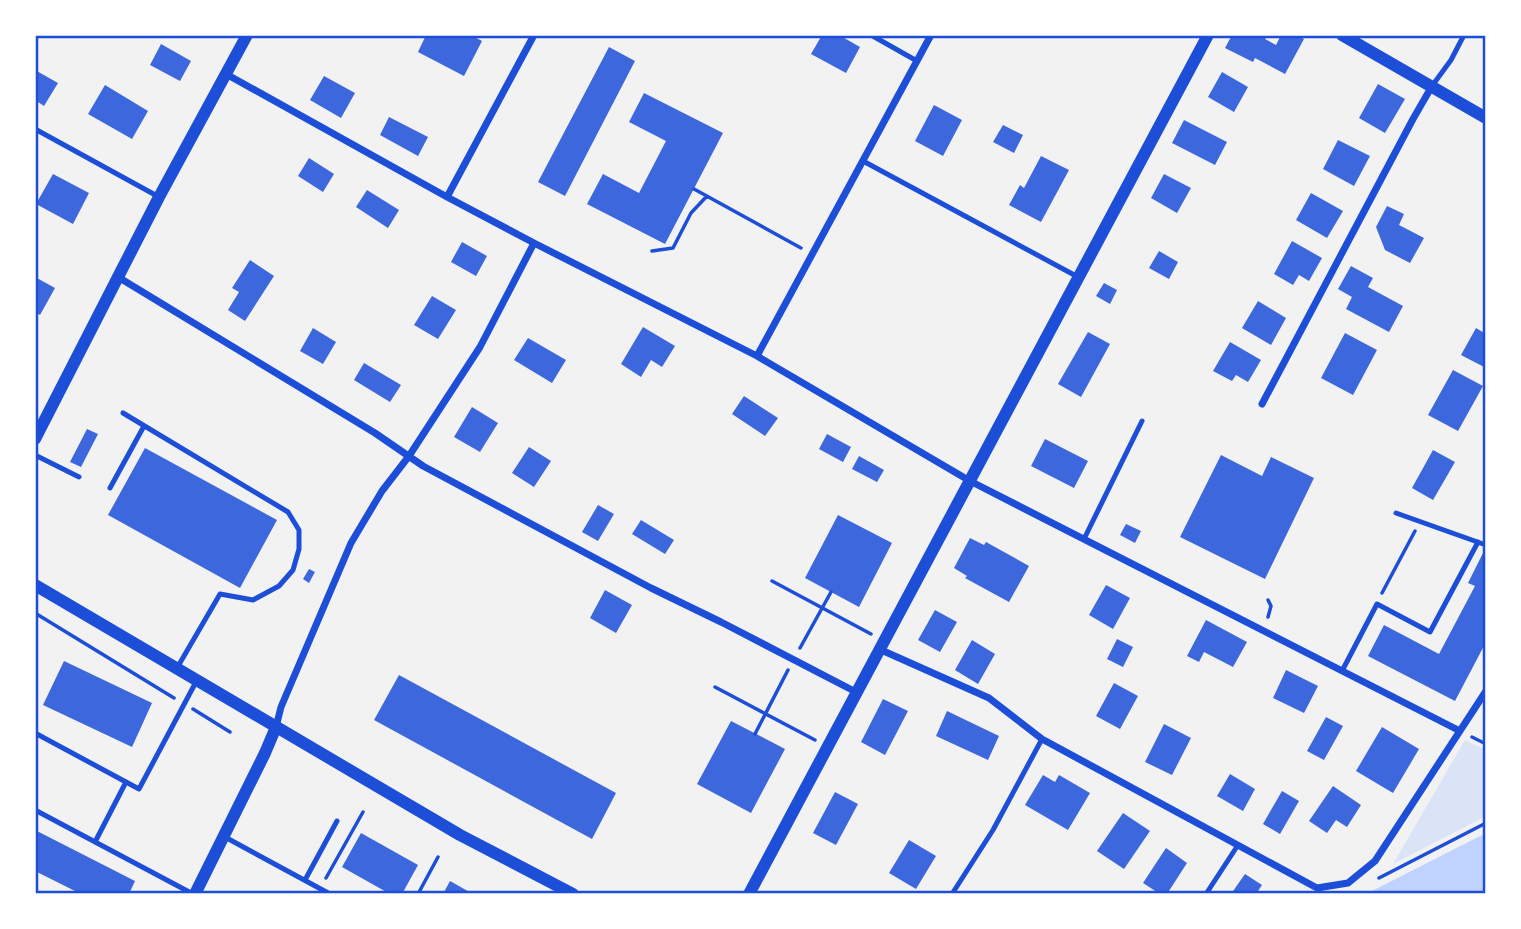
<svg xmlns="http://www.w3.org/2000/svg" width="1521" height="929" font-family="Lato,sans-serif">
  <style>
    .green { fill: #dbe4f7 }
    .water { fill: #bfd3fe }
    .building { fill: #3d67dc }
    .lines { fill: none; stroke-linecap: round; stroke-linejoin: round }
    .path { stroke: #1d4ed8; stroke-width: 3.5 }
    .service { stroke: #1d4ed8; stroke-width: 5 }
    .minor { stroke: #1d4ed8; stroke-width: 7 }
    .tertiary { stroke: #1d4ed8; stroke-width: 12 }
    .neatline { fill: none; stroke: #1d4ed8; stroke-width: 2.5 }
  </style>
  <rect width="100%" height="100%" fill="#f2f2f2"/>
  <path class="green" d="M1465 740 1486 750V816L1393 864Z"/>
  <path class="water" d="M1486 833V894H1366Z"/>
  <path class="building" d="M426 35H471L482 41 464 76 418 52Z
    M822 35H839L860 47 846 73 811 54Z
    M1232 35H1268L1265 39 1276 45 1281 35H1297L1304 39 1285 74 1255 58 1253 62 1225 48Z
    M161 44 191 61 180 81 150 65Z
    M609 47 635 61 565 196 538 182Z
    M35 70 58 83 44 106 35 100Z
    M1222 72 1248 87 1234 112 1208 97Z
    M324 76 355 93 341 118 310 100Z
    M1378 84 1405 99 1385 133 1359 118Z
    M105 85 148 111 132 139 88 114Z
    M644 93 723 133 665 244 587 204 603 174 639 193 666 141 629 122Z
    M934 105 962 120 943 156 915 141Z
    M389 117 428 137 418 156 380 135Z
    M1184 120 1227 142 1215 165 1172 143Z
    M1003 125 1023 135 1014 153 993 142Z
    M1338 140 1370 156 1354 186 1323 169Z
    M1041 156 1069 170 1041 222 1009 205 1020 185 1024 188Z
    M309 158 334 174 323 192 298 176Z
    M53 174 89 193 73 224 36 204Z
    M1164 174 1191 188 1177 213 1151 198Z
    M367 190 399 210 388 228 356 207Z
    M1311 193 1343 211 1327 238 1296 220Z
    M1387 206 1404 214 1399 225 1424 238 1410 263 1385 250 1376 227Z
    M1292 241 1322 258 1309 281 1299 275 1293 285 1274 274Z
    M462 242 487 256 476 276 451 262Z
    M1159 251 1178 262 1169 279 1149 268Z
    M250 260 274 276 245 321 228 310 239 292 232 288Z
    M1351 266 1373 278 1368 287 1403 306 1389 332 1346 309 1352 297 1338 289Z
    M35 277 55 288 40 315 35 312Z
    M1104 283 1117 290 1110 304 1096 296Z
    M432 296 456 310 438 339 414 325Z
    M1258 301 1286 318 1271 345 1242 328Z
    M643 327 675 346 662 367 651 360 641 377 621 364Z
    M313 328 336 342 323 364 300 351Z
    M1476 328 1486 334V368L1461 355Z
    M1088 332 1110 344 1081 397 1058 384Z
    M1345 333 1377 350 1353 395 1321 378Z
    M528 338 566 360 552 383 514 360Z
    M1230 342 1261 360 1248 382 1236 375 1232 381 1213 371Z
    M364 363 401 385 390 402 354 380Z
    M1453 370 1483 386 1458 431 1428 415Z
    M744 396 778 418 765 436 732 414Z
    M472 407 498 423 480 452 454 437Z
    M87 429 98 434 81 467 70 462Z
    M827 434 851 447 843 462 819 449Z
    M1045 439 1088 461 1074 488 1031 466Z
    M529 447 551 461 534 487 512 473Z
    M145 448 277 520 240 588 108 515Z
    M1433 450 1455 462 1433 500 1412 488Z
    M1221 455 1262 476 1271 457 1314 478 1265 579 1180 537Z
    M859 456 884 470 877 482 852 469Z
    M598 505 614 514 598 541 582 532Z
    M838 515 892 543 859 607 805 578Z
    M641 520 674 540 665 554 632 534Z
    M1126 524 1141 531 1135 543 1120 535Z
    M970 538 984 545 986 542 1029 566 1009 602 965 578 967 576 954 568Z
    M1483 553 1486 555V642L1455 701 1368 656 1384 625 1439 654 1475 586 1468 583Z
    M309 569 315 572 309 583 303 579Z
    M1106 585 1130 598 1113 629 1089 615Z
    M605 590 632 605 616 633 590 618Z
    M935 610 957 622 940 652 918 640Z
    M1206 620 1247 642 1233 667 1204 652 1199 662 1187 656Z
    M1117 639 1133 647 1123 667 1107 659Z
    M972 640 995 654 978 684 955 670Z
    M64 661 152 703 132 747 43 705Z
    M1286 670 1318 686 1304 713 1273 698Z
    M399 675 616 793 592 839 374 720Z
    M1114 683 1138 696 1120 729 1096 716Z
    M883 699 908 711 885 755 861 742Z
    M947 711 999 736 988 760 936 736Z
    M1326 717 1343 726 1324 760 1307 751Z
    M731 721 785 749 751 813 697 784Z
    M1164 724 1191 738 1172 775 1145 762Z
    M1382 727 1419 749 1393 793 1356 771Z
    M1230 774 1255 789 1243 811 1217 796Z
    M1043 775 1055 782 1059 775 1090 793 1068 830 1025 805Z
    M1333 786 1361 805 1347 827 1336 820 1327 833 1309 821Z
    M1282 791 1299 801 1280 834 1263 824Z
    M835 792 858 804 836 845 813 833Z
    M1123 813 1150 831 1124 869 1097 851Z
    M35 830 135 881 129 894H81L35 871Z
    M361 833 418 865 402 894H390L342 867Z
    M909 840 936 856 916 889 889 873Z
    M1166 848 1187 863 1167 894H1160L1143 883Z
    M1245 874 1262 885 1256 894H1231Z
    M450 881 473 894H443Z"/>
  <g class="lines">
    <path class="path" d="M694 189 801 248
      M652 251 673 248 691 213 707 196
      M772 581 871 634
      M1382 593 1415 531
      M1268 600 1271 606 1268 617
      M35 613 174 698
      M800 648 831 592
      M715 687 815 740
      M193 709 230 732
      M755 734 788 670
      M1472 737 1486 744
      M326 878 363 812
      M1379 878 1486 823
      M418 894 438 857"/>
    <path class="service" d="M871 35 917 61
      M1432 86 1451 60 1464 35
      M35 129 159 197
      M863 161 1078 277
      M123 413 288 512 299 530V549L293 570 279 586 253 600 220 594 177 668
      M35 455 79 477
      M110 488 144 426
      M1396 513 1486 545
      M1084 539 1142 421
      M1342 671 1377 604 1430 632 1478 542
      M35 733 126 782 95 842
      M126 782 139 789 197 680
      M35 810 193 894
      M223 836 330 894
      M305 880 337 821
      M952 894 993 830 1042 739
      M1206 894 1238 845"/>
    <path class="minor" d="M226 74 447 197 534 243 757 356 970 481 1460 731
      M447 197 534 35
      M118 277 375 433 423 466 651 588 721 622 856 692
      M757 356 931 35
      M1262 404 1413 119 1432 86
      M879 649 989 698 1042 739 1317 888 1348 883 1375 861 1486 691
      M276 727 281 707 351 543 382 491 409 456 480 347 534 243"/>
    <path class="tertiary" d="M1342 35 1486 118
      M35 439 159 197 247 35
      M35 585 460 835 573 894
      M195 894 265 753 276 727
      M749 894 1208 35"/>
  </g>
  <rect width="1521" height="929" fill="none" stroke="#ffffff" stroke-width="74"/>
  <rect x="37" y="37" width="1447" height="855" class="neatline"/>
</svg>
